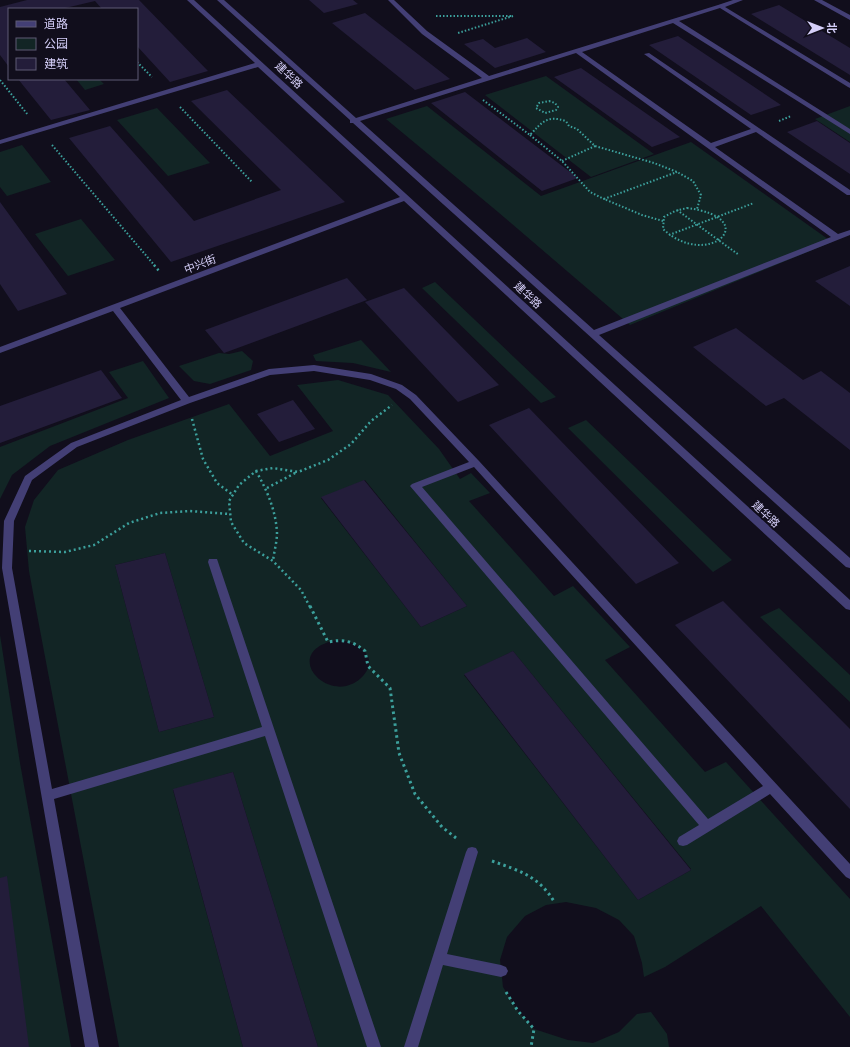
<svg xmlns="http://www.w3.org/2000/svg" width="850" height="1047" font-family="Barlow,'Noto Sans SC',sans-serif">
  <style>
    .green { fill: #122525; fill-rule: evenodd }
    .building { fill: #231d3a }
    .lines { fill: none; stroke-linecap: round; stroke-linejoin: round }
    .path-far2 { stroke: #3ca09c; stroke-width: 2; stroke-dasharray: 1.5 2; stroke-linecap: butt }
    .path-far1 { stroke: #3ca09c; stroke-width: 2.5; stroke-dasharray: 2 3; stroke-linecap: butt }
    .path { stroke: #3ca09c; stroke-width: 3; stroke-dasharray: 2.5 3.5; stroke-linecap: butt }
    .minor { fill: #433f75; fill-rule: evenodd }
    .labels { text-anchor: middle; stroke-width: 4; stroke-linejoin: round; paint-order: stroke }
    .street-label { font-size: 11px; fill: #d5cff9; stroke: #110e1c }
  </style>
  <rect width="100%" height="100%" fill="#110e1c"/>
  <path class="green" d="M546 76 654 154 591 177 485 95Z
    M76 79H99L104 84 85 90Z
    M427 106 541 196 691 142 832 242 630 325 498 212 386 119Z
    M850 106V142L815 119Z
    M157 108 210 163 168 176 117 120Z
    M22 145 51 182 7 196 0 187V152Z
    M81 219 115 260 68 276 35 234Z
    M435 282 556 397 541 403 422 288Z
    M361 340 391 372 353 363 316 361 313 355Z
    M242 351 253 361 251 370 210 384 194 381 179 366 219 353 229 354Z
    M143 361 169 398 50 446 12 475 0 499V447L128 398 109 372Z
    M338 380 388 395 439 449 460 479 471 473 490 493 469 501 554 596 573 586 630 647 605 660 705 772 726 762 850 899V1017L761 906 665 967 644 977 642 963 634 936 619 920 596 908 566 902 546 905 525 916 507 937 500 960 503 987 518 1011 534 1029 568 1040 593 1043 619 1032 637 1014 651 1012 667 1034 669 1047H318L233 772 173 790 243 1047H119L36 609 29 571 25 527 34 500 58 470 128 440 229 404 270 456 333 431 297 385ZM365 480 467 606 421 627 321 498ZM165 553 214 717 159 732 115 565ZM337 640C359 641 382 658 361 678 328 708 278 651 337 640ZM513 651 691 869V870L638 900 464 675Z
    M586 420 732 560 713 572 568 428Z
    M779 608 850 675V702L760 617Z
    M0 635 20 763 71 1047H0Z"/>
  <path class="building" d="M27 0H139L208 71 170 82 137 46V9H102L95 1 61 9H9V67L0 55V7Z
    M309 0H353L358 4 324 13Z
    M779 5 850 48V75L751 14Z
    M365 13 450 79 415 90 332 23Z
    M678 36 781 105 751 115 649 45Z
    M527 38 546 52 495 68 464 44 483 39 495 48Z
    M581 68 680 137 652 147 554 77Z
    M18 79H64L90 110 51 120Z
    M227 90 345 202 171 262 69 138 110 126 194 221 281 190 191 101Z
    M465 92 578 178 542 191 431 103Z
    M817 121 850 143V174L787 132Z
    M0 202 67 294 18 311 0 284Z
    M850 266V306L815 281Z
    M347 278 367 300 224 353 205 330Z
    M404 288 499 385 458 402 365 302Z
    M736 328 803 380 821 371 850 393V450L784 398 766 406 693 347Z
    M101 370 122 398 0 443V406Z
    M293 400 315 429 279 442 257 414Z
    M529 408 679 563 636 584 489 425Z
    M364 480 467 606 421 627 321 497Z
    M165 553 214 717 159 732 115 565Z
    M723 601 850 729V809L675 625Z
    M513 651 691 870 638 900 464 674Z
    M233 772 318 1047H243L173 789Z
    M7 876 29 1047H0V878Z"/>
  <g class="lines">
    <path class="path-far2" d="M436 16H513L458 33
      M137 62 152 77
      M0 80 28 115
      M483 100 530 135C542 122 547 115 566 121L569 126 577 129 595 146 654 163 677 172 693 181 701 195 697 209
      M549 101 555 103 558 107 556 110 545 113 536 108 539 103Z
      M180 107 252 182
      M779 121 791 116
      M530 135 562 161 590 192 604 199
      M52 145 155 266
      M562 161 595 146
      M687 208C765 218 708 271 663 229L664 217 675 211Z
      M677 210 739 255
      M663 221 642 215 604 199 677 172
      M669 235 754 203"/>
    <path class="path-far1" d="M154 265 159 271
      M192 419 203 459 217 483 233 495
      M256 471C267 490 276 511 277 533 277 542 274 552 273 561
      M267 488 297 472
      M29 551 65 552 94 545 129 523 160 513 190 511 230 514
      M310 607 301 590 273 561 244 543 231 522 229 501 239 485 256 471 273 468 298 472 328 460 351 444 371 421 392 405"/>
    <path class="path" d="M310 606 328 642C343 639 353 641 365 651L368 666 390 688 399 753 415 794 442 827 456 838
      M492 861C520 871 539 876 555 903
      M506 992 518 1011 534 1029 531 1047"/>
    <path class="minor" d="M187 0H194L850 600V610L846 609 404 201 120 308 189 397 269 369 314 365 371 374 402 385 416 395 479 461 850 864V879L846 877 770 794 687 845 683 846 679 845 677 841 679 837 699 825 410 486 412 484 469 462 410 399 396 389 370 380 314 371 270 375 190 403 77 447 32 480 14 521 12 568 52 789 262 727 208 562 209 559H217L381 1047H367L265 736 54 799 99 1047H85L2 568 4 521 25 476 71 443 181 400 113 311 0 353V347L400 197 258 67 0 144V140L255 63ZM474 467 763 786 708 819 422 487Z
      M217 0H224L356 118 482 78 422 34 388 0H394L427 31 489 76 718 5 733 0H743L725 7 850 83V88L848 87 720 8 679 21 850 129V134L673 23 582 52 711 143 751 129 644 54 649 53 850 190V195H847L756 132 715 147 838 234 850 230V235L599 335 850 558V568L846 567 353 123H350V120ZM576 53 831 237 594 330 360 121Z
      M814 0H822L850 15V20Z
      M472 847 476 848 478 852 447 954 501 965 506 967 508 971 506 975 501 977 443 965 418 1047H404L466 852 468 848Z"/>
  </g>
  <g class="labels">
    <g class="street-label">
      <text transform="translate(289 75) rotate(43)" y="4">建华路</text>
      <text transform="translate(200 264) rotate(-21)" y="4">中兴街</text>
      <text transform="translate(528 295) rotate(43)" y="4">建华路</text>
      <text transform="translate(766 514) rotate(43)" y="4">建华路</text>
    </g>
  </g>
  <rect x="8" y="8" width="130" height="72" fill="#110e1c" stroke="#5f5b74"/>
  <rect x="16" y="21" width="20" height="6" fill="#433f75" stroke="#5f5b74"/>
  <text x="44" y="28" font-size="12" fill="#d5cff9">道路</text>
  <rect x="16" y="38" width="20" height="12" fill="#122525" stroke="#5f5b74"/>
  <text x="44" y="48" font-size="12" fill="#d5cff9">公园</text>
  <rect x="16" y="58" width="20" height="12" fill="#231d3a" stroke="#5f5b74"/>
  <text x="44" y="68" font-size="12" fill="#d5cff9">建筑</text>
  <g transform="translate(822 28) rotate(90)" stroke="#110e1c" stroke-width="3" paint-order="stroke">
  <path d="M0-3L7 15L0 10L-7 15Z" fill="#d5cff9"/>
  <text y="-6" font-size="11" font-weight="bold" text-anchor="middle" fill="#d5cff9">北</text>
  </g>
</svg>
